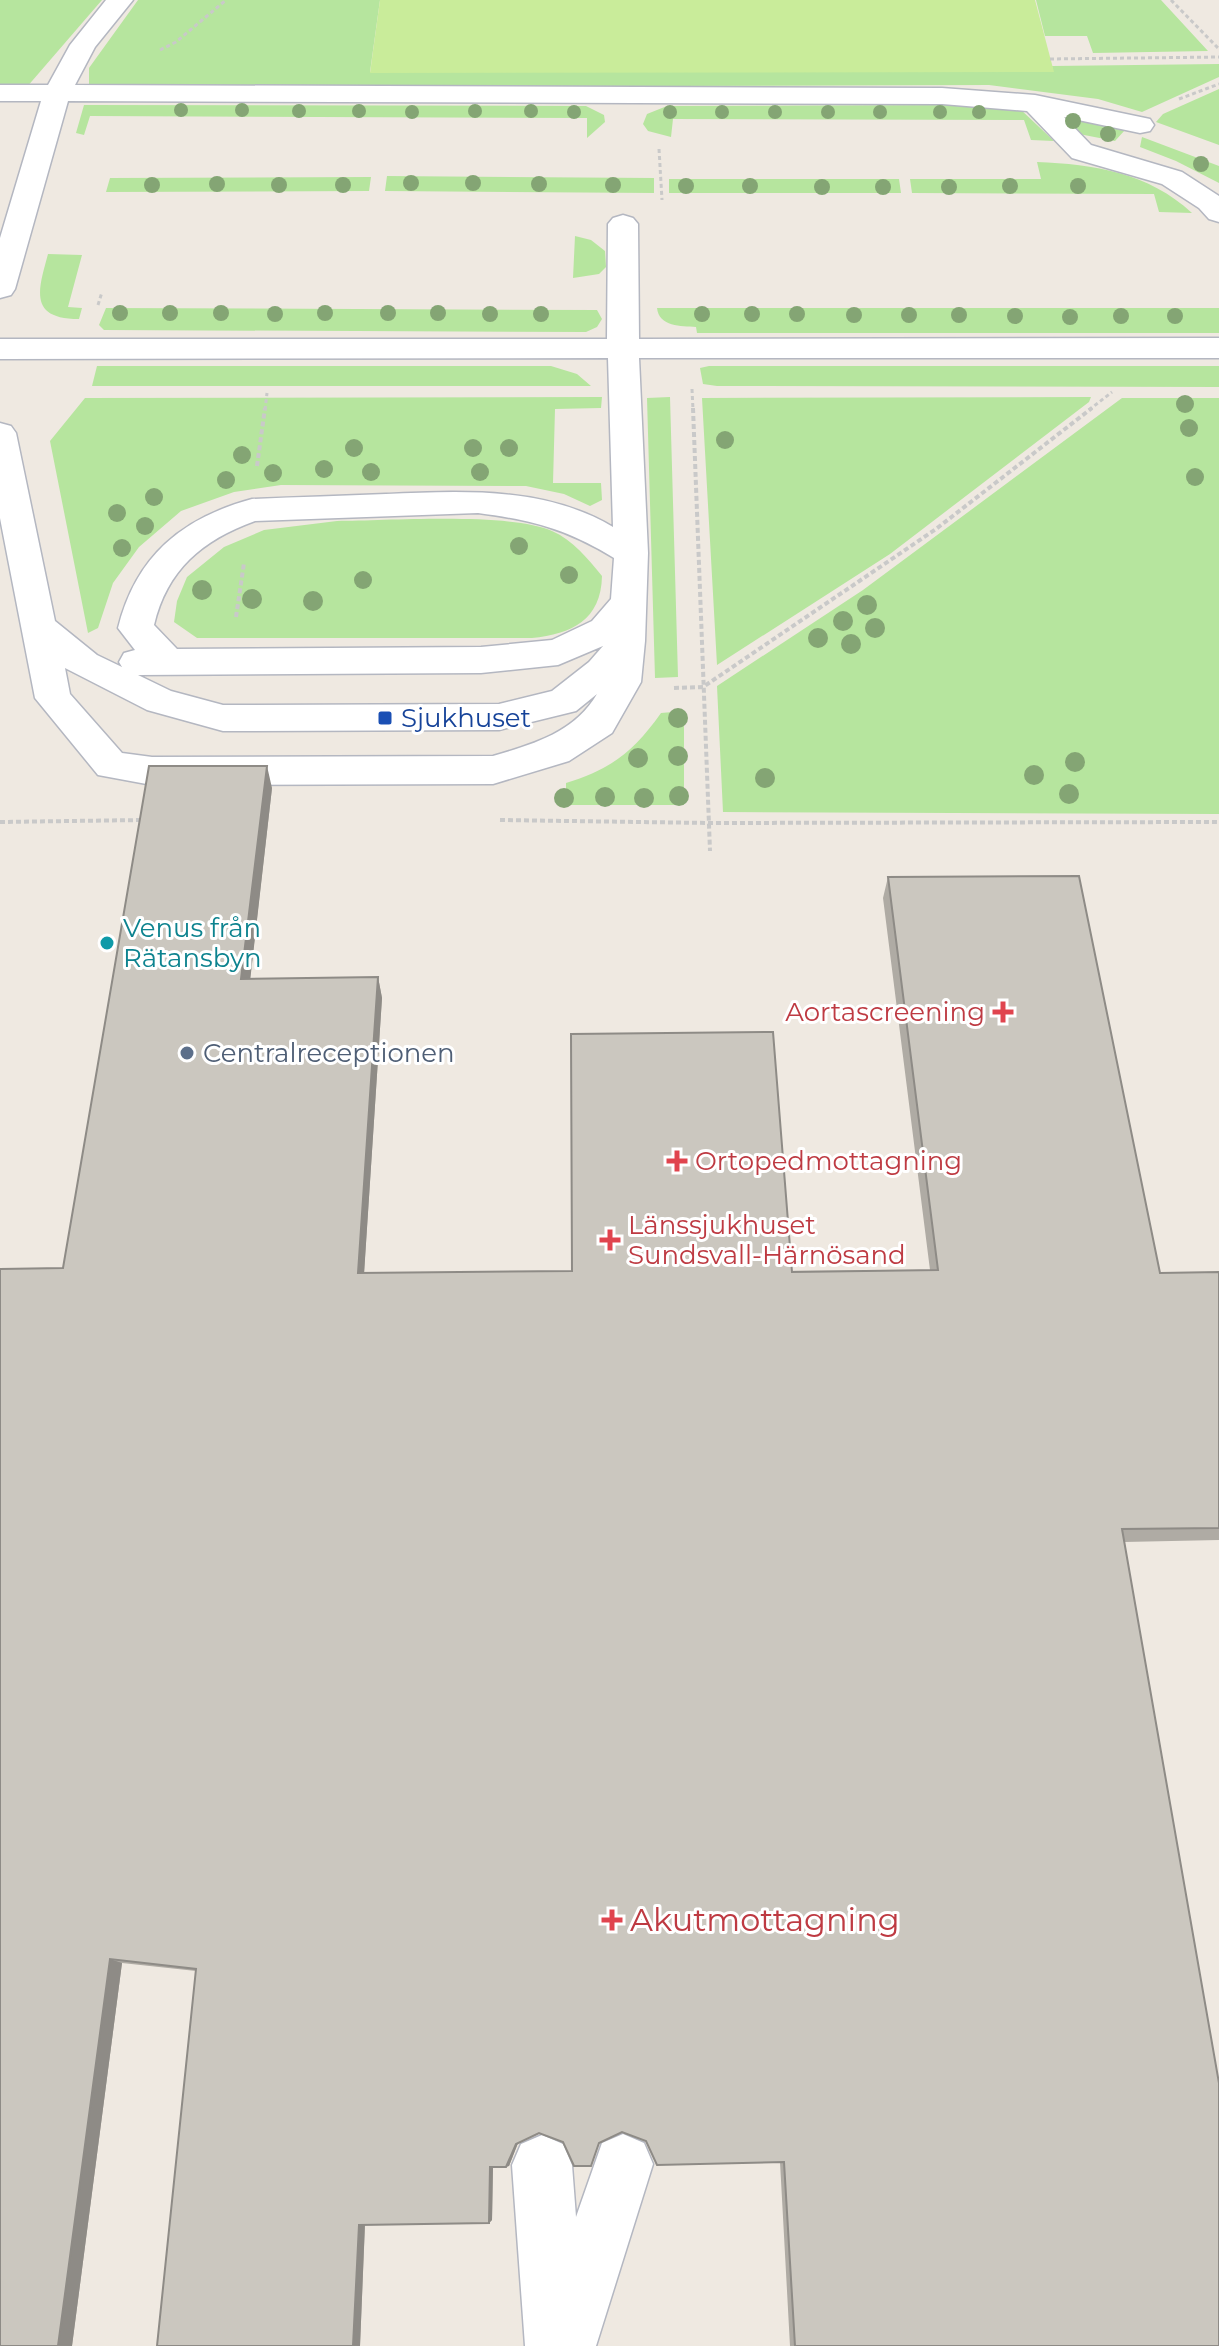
<svg xmlns="http://www.w3.org/2000/svg" width="1219" height="2346" font-family="Montserrat,sans-serif">
  <style>
    .green { fill: #b6e59e }
    .pitch { fill: #c9ec9a }
    .lines { fill: none; stroke-linecap: round; stroke-linejoin: round }
    .minor-casing { stroke: #b4b7c1; stroke-width: 3 }
    .path-far1 { stroke: #c9c9c9; stroke-width: 3; stroke-dasharray: 4 3; stroke-linecap: butt }
    .path { stroke: #c9c9c9; stroke-width: 4; stroke-dasharray: 5 3; stroke-linecap: butt }
    .minor { fill: #fff; fill-rule: evenodd }
    .tree { fill: #84a574 }
    .wall { fill: #afaba4 }
    .shaded-wall { fill: #8e8b86 }
    .building { fill: #cbc7bf; stroke: #8e8b86; stroke-width: 2 }
    .transit-dot { fill: #1a4fb4; stroke: #fff; stroke-width: 3 }
    .culture-dot { fill: #0f9aa8; stroke: #fff; stroke-width: 3 }
    .health-dot { fill: #e0444e; stroke: #fff; stroke-width: 3 }
    .service-dot { fill: #5c6f8a; stroke: #fff; stroke-width: 3 }
    .labels { text-anchor: middle; stroke-width: 6; stroke-linejoin: round; paint-order: stroke }
    .transit-label { font-size: 26px; fill: #164399; stroke: #fff; text-anchor: start }
    .culture-label { font-size: 26px; fill: #0d838f; stroke: #fff; text-anchor: start }
    .health-label { font-size: 26px; fill: #be3a42; stroke: #fff; text-anchor: start }
    .service-label { font-size: 26px; fill: #4e5e75; stroke: #fff; text-anchor: start }
    .near-health-label { font-size: 32px; fill: #be3a42; stroke: #fff; text-anchor: start }
  </style>
  <rect width="100%" height="100%" fill="#efe9e1"/>
  <path class="green" d="M0 0H102L26 88H0Z
    M138 0H380L370 72 1053 71 1052 66 1219 64V77L1142 112 1098 99 989 85 89 88V68Z
    M1036 0H1161L1208 51 1093 53 1087 36H1045Z
    M1219 89V145L1156 122 1163 114Z
    M84 105 586 106 604 115 605 122 587 138V118L90 116 84 135 76 133Z
    M667 106 948 105 1019 108 1054 141 1031 140 1024 120 673 119 671 137 648 131 643 124 647 114Z
    M1057 115 1125 130 1115 141 1079 134Z
    M1142 137 1219 166V183L1176 161 1140 147Z
    M1037 162C1094 164 1149 173 1192 213L1159 212 1154 194 912 193 910 179H1041Z
    M387 176 654 178V193L385 191Z
    M371 177 369 191 106 192 110 178Z
    M669 179H899L901 193H669Z
    M575 236 591 240 605 251 606 267 599 274 573 278Z
    M48 254 82 255 68 307 82 308 79 319C27 319 39 288 48 254Z
    M106 308 597 310 602 319 597 327 586 332 104 330 99 325Z
    M657 308H1219V333H697L696 327C681 326 659 327 657 308Z
    M97 366H551L577 374 591 386H92Z
    M709 366H1219V387L717 386 703 384 700 368Z
    M602 397 601 408 555 409 553 483H601L602 500 590 506 564 494 526 486 281 485 234 492 181 511 139 547 113 583 98 628 88 633 50 441 85 398Z
    M670 397 678 677 655 678 647 398Z
    M1091 397 1089 402 890 554 717 665 702 398Z
    M1122 398H1219V814L723 812 717 686 863 590Z
    M337 521C388 521 510 512 552 531 573 540 588 559 602 576 601 620 572 634 532 638H197L174 622 177 601 187 577 224 547 264 530Z
    M684 711V805H566V783C612 769 634 751 661 713Z"/>
  <path class="pitch" d="M380 0H1035L1054 72 370 73Z"/>
  <g class="lines">
    <defs>
      <path id="minor" d="M106 0H133L95 47 75 85 942 88 1035 95 1150 119 1154 125 1150 131 1140 133 1064 117 1091 145 1182 172 1219 196V222L1209 219 1199 208 1162 184 1072 158 1027 111 942 104 68 101 15 289 11 295 0 298V238L41 101H0V85H48L70 45Z
        M623 215 633 218 638 224 639 339 1219 338V358H639L648 553 645 641 641 682 612 733 569 761 493 784 152 785 98 775 35 698 0 518V423L11 426 16 433 55 621 97 655 122 667 119 662 124 653 135 650 118 628C136 556 182 518 252 499 297 497 342 496 386 494 462 491 545 486 613 527L608 358 0 359V339H607L608 224 613 218ZM478 513C532 520 567 529 614 558L611 599 592 621 552 640 481 647 177 649 154 625C167 570 202 540 255 521ZM603 646 589 662 552 691 499 704 223 705 171 691 138 675 481 673 558 665ZM65 668 147 710 223 731 499 730 576 711 597 694C575 732 534 744 493 756L152 757 122 753 70 694Z
        M623 2134 644 2143 653 2164 596 2346H525L512 2165 521 2144 542 2135 563 2144 572 2165 576 2217 602 2143Z"/>
    </defs>
    <use href="#minor" class="minor-casing"/>
    <path class="path-far1" d="M1171 0 1219 49
      M160 50 176 42 226 0
      M1050 59 1219 57
      M1179 99 1219 84
      M659 149 662 200
      M98 305 102 292
      M692 389 693 410
      M265 410 267 393
      M1089 410 1112 392"/>
    <path class="path" d="M693 408 710 851
      M257 466 265 408
      M236 617 244 563
      M674 688 703 687 936 529 1092 408
      M500 820 709 823 1219 822
      M0 822 142 820"/>
    <use href="#minor" class="minor"/>
  </g>
  <g class="tree">
    <circle cx="181" cy="110" r="7"/>
    <circle cx="242" cy="110" r="7"/>
    <circle cx="299" cy="111" r="7"/>
    <circle cx="359" cy="111" r="7"/>
    <circle cx="475" cy="111" r="7"/>
    <circle cx="531" cy="111" r="7"/>
    <circle cx="412" cy="112" r="7"/>
    <circle cx="574" cy="112" r="7"/>
    <circle cx="670" cy="112" r="7"/>
    <circle cx="722" cy="112" r="7"/>
    <circle cx="775" cy="112" r="7"/>
    <circle cx="828" cy="112" r="7"/>
    <circle cx="880" cy="112" r="7"/>
    <circle cx="940" cy="112" r="7"/>
    <circle cx="979" cy="112" r="7"/>
    <circle cx="1073" cy="121" r="8"/>
    <circle cx="1108" cy="134" r="8"/>
    <circle cx="1201" cy="164" r="8"/>
    <circle cx="411" cy="183" r="8"/>
    <circle cx="473" cy="183" r="8"/>
    <circle cx="217" cy="184" r="8"/>
    <circle cx="539" cy="184" r="8"/>
    <circle cx="152" cy="185" r="8"/>
    <circle cx="279" cy="185" r="8"/>
    <circle cx="343" cy="185" r="8"/>
    <circle cx="613" cy="185" r="8"/>
    <circle cx="686" cy="186" r="8"/>
    <circle cx="750" cy="186" r="8"/>
    <circle cx="1010" cy="186" r="8"/>
    <circle cx="1078" cy="186" r="8"/>
    <circle cx="822" cy="187" r="8"/>
    <circle cx="883" cy="187" r="8"/>
    <circle cx="949" cy="187" r="8"/>
    <circle cx="120" cy="313" r="8"/>
    <circle cx="170" cy="313" r="8"/>
    <circle cx="221" cy="313" r="8"/>
    <circle cx="325" cy="313" r="8"/>
    <circle cx="388" cy="313" r="8"/>
    <circle cx="438" cy="313" r="8"/>
    <circle cx="275" cy="314" r="8"/>
    <circle cx="490" cy="314" r="8"/>
    <circle cx="541" cy="314" r="8"/>
    <circle cx="702" cy="314" r="8"/>
    <circle cx="752" cy="314" r="8"/>
    <circle cx="797" cy="314" r="8"/>
    <circle cx="854" cy="315" r="8"/>
    <circle cx="909" cy="315" r="8"/>
    <circle cx="959" cy="315" r="8"/>
    <circle cx="1015" cy="316" r="8"/>
    <circle cx="1121" cy="316" r="8"/>
    <circle cx="1175" cy="316" r="8"/>
    <circle cx="1070" cy="317" r="8"/>
    <circle cx="1185" cy="404" r="9"/>
    <circle cx="1189" cy="428" r="9"/>
    <circle cx="725" cy="440" r="9"/>
    <circle cx="354" cy="448" r="9"/>
    <circle cx="473" cy="448" r="9"/>
    <circle cx="509" cy="448" r="9"/>
    <circle cx="242" cy="455" r="9"/>
    <circle cx="324" cy="469" r="9"/>
    <circle cx="371" cy="472" r="9"/>
    <circle cx="480" cy="472" r="9"/>
    <circle cx="273" cy="473" r="9"/>
    <circle cx="1195" cy="477" r="9"/>
    <circle cx="226" cy="480" r="9"/>
    <circle cx="154" cy="497" r="9"/>
    <circle cx="117" cy="513" r="9"/>
    <circle cx="145" cy="526" r="9"/>
    <circle cx="519" cy="546" r="9"/>
    <circle cx="122" cy="548" r="9"/>
    <circle cx="569" cy="575" r="9"/>
    <circle cx="363" cy="580" r="9"/>
    <circle cx="202" cy="590" r="10"/>
    <circle cx="252" cy="599" r="10"/>
    <circle cx="313" cy="601" r="10"/>
    <circle cx="867" cy="605" r="10"/>
    <circle cx="843" cy="621" r="10"/>
    <circle cx="875" cy="628" r="10"/>
    <circle cx="818" cy="638" r="10"/>
    <circle cx="851" cy="644" r="10"/>
    <circle cx="678" cy="718" r="10"/>
    <circle cx="678" cy="756" r="10"/>
    <circle cx="638" cy="758" r="10"/>
    <circle cx="1075" cy="762" r="10"/>
    <circle cx="1034" cy="775" r="10"/>
    <circle cx="765" cy="778" r="10"/>
    <circle cx="1069" cy="794" r="10"/>
    <circle cx="679" cy="796" r="10"/>
    <circle cx="605" cy="797" r="10"/>
    <circle cx="564" cy="798" r="10"/>
    <circle cx="644" cy="798" r="10"/>
  </g>
  <path class="wall" d="M272 788 250 979 378 977 382 998 364 1273 930 1270 883 898 888 877 1160 1273 1219 1272V1540L1124 1542 1219 2346H790L780 2162 645 2141 622 2132 563 2142 540 2133 518 2143 509 2166 493 2167 492 2220 489 2223 365 2225 360 2346 196 1971 122 1963 72 2346 63 1268Z"/>
  <path class="shaded-wall" d="M267 766 272 788 248 999 241 979Z
    M378 977 382 998 363 1290 358 1273Z
    M110 1959 122 1963 72 2346H58Z
    M518 2143 509 2166 506 2167 516 2144Z
    M493 2166 492 2220 489 2223 490 2167Z
    M365 2222 360 2346H353L359 2225Z"/>
  <path class="building" d="M149 766H267L241 979 378 977 358 1273 572 1271 571 1034 773 1032 792 1272 938 1270 888 877 1079 876 1160 1273 1219 1272V1528L1122 1529 1219 2083V2346H795L784 2162 657 2165 646 2141 622 2132 599 2143 591 2166H574L563 2142 539 2133 516 2144 506 2167H490L489 2223 359 2225 353 2346H157L196 1969 110 1959 58 2346H0V1269L63 1268Z"/>
  <rect class="transit-dot" x="377" y="710" width="16" height="16" rx="4"/>
  <circle class="culture-dot" cx="107" cy="943" r="8"/>
  <g class="health-dot">
    <path d="M999 1000h8v8h8v8h-8v8h-8v-8h-8v-8h8z"/>
    <path d="M673 1149h8v8h8v8h-8v8h-8v-8h-8v-8h8z"/>
    <path d="M606 1228h8v8h8v8h-8v8h-8v-8h-8v-8h8z"/>
    <path d="M608 1908h8v8h8v8h-8v8h-8v-8h-8v-8h8z"/>
  </g>
  <circle class="service-dot" cx="187" cy="1053" r="8"/>
  <g class="labels">
    <g class="transit-label">
      <text x="401" y="727">Sjukhuset</text>
    </g>
    <g class="culture-label">
      <text x="123" y="937">Venus från<tspan x="123" dy="30">Rätansbyn</tspan></text>
    </g>
    <g class="health-label">
      <text x="985" y="1021" text-anchor="end">Aortascreening</text>
      <text x="695" y="1170">Ortopedmottagning</text>
      <text x="628" y="1234">Länssjukhuset<tspan x="628" dy="30">Sundsvall-Härnösand</tspan></text>
    </g>
    <g class="service-label">
      <text x="203" y="1062">Centralreceptionen</text>
    </g>
    <g class="near-health-label">
      <text x="630" y="1931">Akutmottagning</text>
    </g>
  </g>
</svg>
